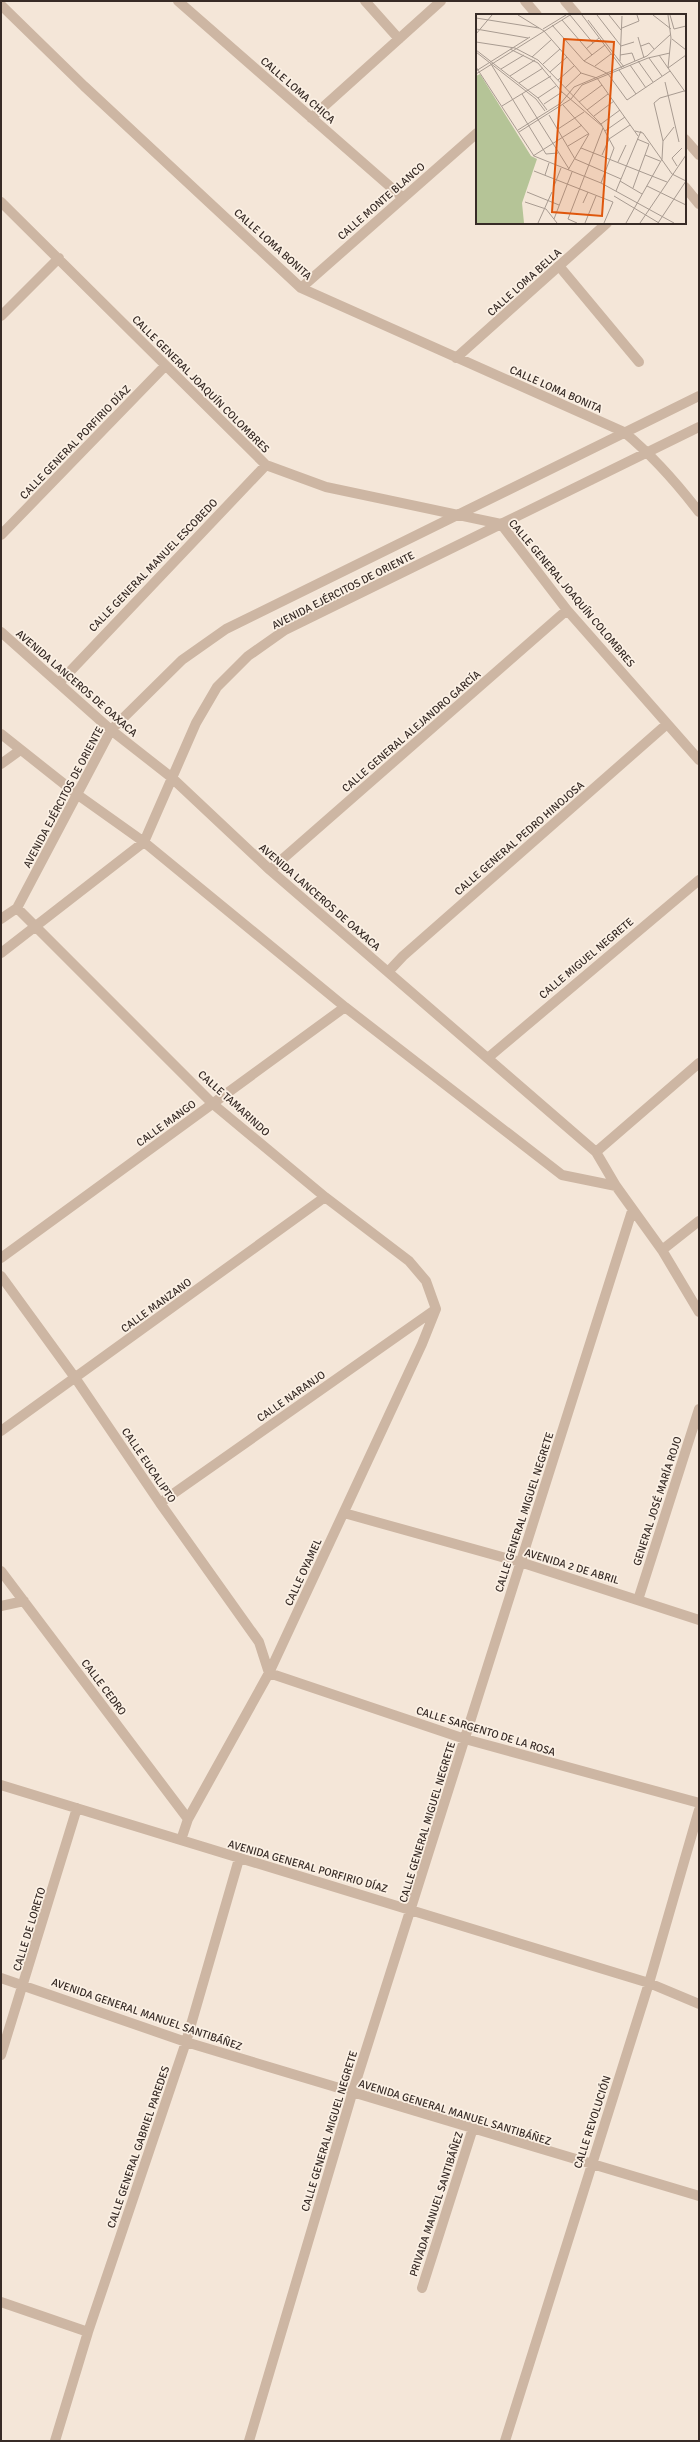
<svg xmlns="http://www.w3.org/2000/svg" width="700" height="2442" font-family="Signika,sans-serif">
  <style>
    .lines { fill: none; stroke-linecap: round; stroke-linejoin: round }
    .lane { stroke: #cdb6a3; stroke-width: 10 }
    .street { stroke: #cdb6a3; stroke-width: 10 }
    .labels { text-anchor: middle; stroke-width: 3.5; stroke-linejoin: round; paint-order: stroke }
    .street-label { font-size: 11px; fill: #372b26; stroke: #fbf0e4 }
    .inset-road { fill: none; stroke: #a89b91; stroke-width: 1 }
    .view { fill: #df570d; fill-opacity: 0.15; stroke: #df570d; stroke-width: 2 }
    .inset-edge { fill: none; stroke: #372b26; stroke-width: 2 }
  </style>
  <rect width="100%" height="100%" fill="#f4e6d8"/>
  <g class="lines">
    <path class="lane" d="M559 266 639 362"/>
    <path class="street" d="M178 1 402 197
      M365 1 399 39
      M525 1 537 15
      M565 1 577 15
      M1 5 84 86 301 288 624 432C653 456 676 482 699 512
      M311 118 441 1
      M685 139 699 155
      M685 187 699 204
      M1 202 266 465 326 487 501 524 567 610 699 760
      M301 288 477 133
      M1 316 59 258
      M456 358 607 223
      M1 535 165 366
      M1 632 111 730 171 777 270 870 596 1152 616 1186 662 1250 699 1312
      M59 683 266 465
      M1 734 78 795 144 842 345 1007 562 1175 616 1186
      M1 764 19 751
      M270 870 567 610
      M17 908 213 1104 325 1197 409 1261 426 1281 436 1309
      M1 919 17 908 111 730 182 660 226 629 699 396
      M1 953 144 842 196 723 217 687 248 656 285 630 699 427
      M388 972 403 956 667 724
      M489 1057 699 880
      M596 1152 699 1063
      M662 1250 699 1221
      M1 1258 345 1007
      M1 1276 76 1379 160 1503 259 1642 269 1673 465 1739 699 1803
      M1 1431 325 1197
      M160 1503 436 1309
      M344 1513 520 1562 699 1620
      M1 1571 188 1819
      M638 1600 699 1409
      M1 1606 24 1601
      M1 1785 649 1983 699 2004
      M181 1840 188 1819 269 1673 422 1344 436 1309
      M1 1978 186 2042 699 2196
      M1 2055 77 1808
      M422 2288 473 2128
      M1 2302 88 2332
      M55 2441 88 2332 186 2042 239 1859
      M249 2441 352 2094 632 1211
      M505 2441 649 1983 699 1810"/>
  </g>
  <g class="labels">
    <g class="street-label">
      <text transform="translate(298 90) rotate(41)" y="4">CALLE LOMA CHICA</text>
      <text transform="translate(381 201) rotate(-41)" y="4">CALLE MONTE BLANCO</text>
      <text transform="translate(273 244) rotate(42)" y="4">CALLE LOMA BONITA</text>
      <text transform="translate(524 282) rotate(-42)" y="4">CALLE LOMA BELLA</text>
      <text transform="translate(201 384) rotate(45)" y="4">CALLE GENERAL JOAQUÍN COLOMBRES</text>
      <text transform="translate(556 389) rotate(24)" y="4">CALLE LOMA BONITA</text>
      <text transform="translate(75 442) rotate(-46)" y="4">CALLE GENERAL PORFIRIO DÍAZ</text>
      <text transform="translate(153 565) rotate(-46)" y="4">CALLE GENERAL MANUEL ESCOBEDO</text>
      <text transform="translate(343 590) rotate(-27)" y="4">AVENIDA EJÉRCITOS DE ORIENTE</text>
      <text transform="translate(572 593) rotate(50)" y="4">CALLE GENERAL JOAQUÍN COLOMBRES</text>
      <text transform="translate(77 683) rotate(41)" y="4">AVENIDA LANCEROS DE OAXACA</text>
      <text transform="translate(411 731) rotate(-41)" y="4">CALLE GENERAL ALEJANDRO GARCÍA</text>
      <text transform="translate(63 797) rotate(-62)" y="4">AVENIDA EJÉRCITOS DE ORIENTE</text>
      <text transform="translate(519 838) rotate(-41)" y="4">CALLE GENERAL PEDRO HINOJOSA</text>
      <text transform="translate(320 897) rotate(41)" y="4">AVENIDA LANCEROS DE OAXACA</text>
      <text transform="translate(586 958) rotate(-40)" y="4">CALLE MIGUEL NEGRETE</text>
      <text transform="translate(234 1103) rotate(42)" y="4">CALLE TAMARINDO</text>
      <text transform="translate(166 1123) rotate(-36)" y="4">CALLE MANGO</text>
      <text transform="translate(156 1305) rotate(-36)" y="4">CALLE MANZANO</text>
      <text transform="translate(291 1396) rotate(-35)" y="4">CALLE NARANJO</text>
      <text transform="translate(149 1465) rotate(56)" y="4">CALLE EUCALIPTO</text>
      <text transform="translate(657 1501) rotate(-72)" y="4">GENERAL JOSÉ MARÍA ROJO</text>
      <text transform="translate(524 1512) rotate(-72)" y="4">CALLE GENERAL MIGUEL NEGRETE</text>
      <text transform="translate(572 1566) rotate(17)" y="4">AVENIDA 2 DE ABRIL</text>
      <text transform="translate(303 1572) rotate(-65)" y="4">CALLE OYAMEL</text>
      <text transform="translate(104 1687) rotate(53)" y="4">CALLE CEDRO</text>
      <text transform="translate(486 1731) rotate(17)" y="4">CALLE SARGENTO DE LA ROSA</text>
      <text transform="translate(427 1822) rotate(-73)" y="4">CALLE GENERAL MIGUEL NEGRETE</text>
      <text transform="translate(308 1866) rotate(16)" y="4">AVENIDA GENERAL PORFIRIO DÍAZ</text>
      <text transform="translate(29 1929) rotate(-73)" y="4">CALLE DE LORETO</text>
      <text transform="translate(147 2014) rotate(19)" y="4">AVENIDA GENERAL MANUEL SANTIBÁÑEZ</text>
      <text transform="translate(455 2112) rotate(17)" y="4">AVENIDA GENERAL MANUEL SANTIBÁÑEZ</text>
      <text transform="translate(592 2122) rotate(-72)" y="4">CALLE REVOLUCIÓN</text>
      <text transform="translate(329 2131) rotate(-73)" y="4">CALLE GENERAL MIGUEL NEGRETE</text>
      <text transform="translate(138 2147) rotate(-71)" y="4">CALLE GENERAL GABRIEL PAREDES</text>
      <text transform="translate(436 2204) rotate(-72)" y="4">PRIVADA MANUEL SANTIBÁÑEZ</text>
    </g>
  </g>
  <g transform="translate(476 14)">
    <rect width="210" height="210" fill="#f4e6d8"/>
    <path d="M4 60 55 142 61 145 46 189 48 209H0V62Z" fill="#b5c497"/>
    <path class="inset-road" d="M42 1 68 17 105 59 121 64 162 122M94 1 117 29M106 1 146 54M121 1 145 32 158 28M133 1 145 16M177 1 195 15M192 1 195 24 192 54 210 79M194 1 198 15 210 12M0 4 63 14M86 6 116 41M112 6 148 53M76 11 108 47 132 60 151 86 194 57M146 14 163 7 161 1M0 15 52 24M67 15 90 1M0 20 16 1M162 23 168 44M196 25 210 36M0 28 39 34 62 46 125 110 138 134 125 169M165 32 173 29 178 35M34 35 62 49 86 78 126 112M110 35 123 24M0 36 62 84 71 96M0 38 60 85 69 97M144 41 156 39 159 47M183 41 192 54 210 41M56 43 75 26M173 44 186 62M108 47 129 31M144 47 146 2M162 47 177 68M15 50 70 140 82 139M67 50 84 35M154 51 170 74M119 52 135 40M0 53 58 142 125 169 198 209M25 55 48 41M143 56 160 80M0 57 54 23M74 58 91 43M0 60 94 1M34 62 59 46M82 66 98 52M189 68 203 128M43 69 67 54M89 74 105 59M46 80 93 155M62 84 80 72M103 88 126 71M68 90 86 78M87 91 113 120M26 92 75 62M111 96 132 80M73 101 99 145 145 165M118 102 138 87M125 110 144 96M82 115 108 98M42 116 85 89 98 73 171 42 195 20M129 117 149 103M159 117 167 119 196 160 210 167M43 118 95 85 106 71 172 44 194 39M187 127 198 113M92 132 112 120M105 134 191 168M126 141 133 125 154 111M169 141 184 147M57 142 106 111M142 148 150 131M201 152 196 144 206 134M92 156 113 120M58 157 137 188 128 209M69 161 73 149M144 167 166 180M78 172 85 154M171 172 210 191M157 174 173 130 161 125M140 177 165 117M51 178 83 191M138 182 183 209M49 188 70 195M107 189 112 178M70 195 81 209M78 205 96 158M62 209 76 178M101 209 92 205 127 114M109 209 120 182M150 209 186 145 187 127 178 89 184 84 208 77M164 209 210 141M182 209 210 167"/>
    <path class="view" d="M88 25 138 28 126 202 76 198Z"/>
    <rect width="210" height="210" class="inset-edge"/>
  </g>
  <rect width="700" height="2442" fill="none" stroke="#372b26" stroke-width="4"/>
</svg>
